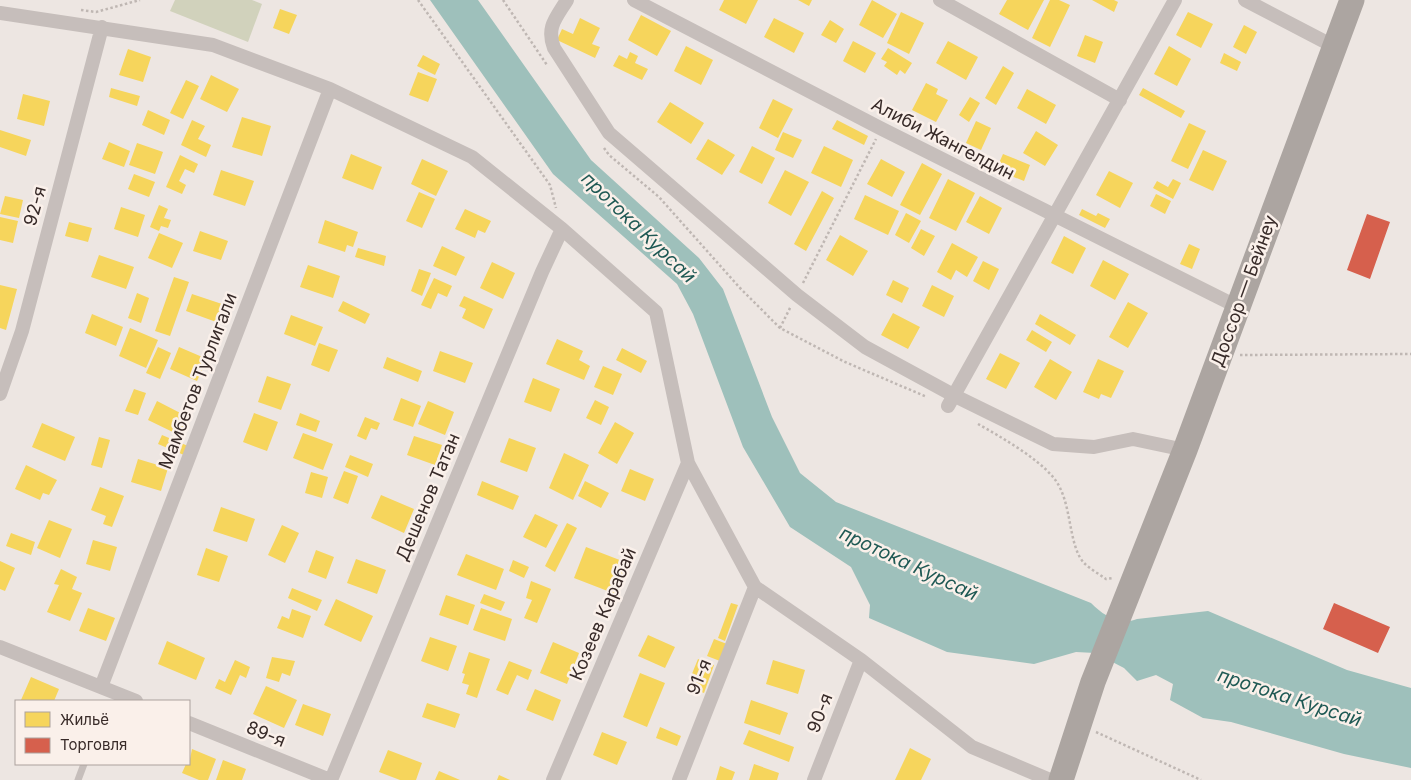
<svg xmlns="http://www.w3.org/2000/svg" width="1411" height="780" font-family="Inter,sans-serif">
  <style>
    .green { fill: #d1d2bc }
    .water { fill: #9ec0bb }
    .homes { fill: #f6d55c }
    .shops { fill: #d6604d }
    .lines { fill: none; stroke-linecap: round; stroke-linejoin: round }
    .path { stroke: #bfb7b3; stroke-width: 2.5; stroke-dasharray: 2.5 2.5; stroke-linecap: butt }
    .lane { stroke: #c6bebb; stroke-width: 7 }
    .street { stroke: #c6bebb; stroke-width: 14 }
    .highway { stroke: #aca5a1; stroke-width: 25 }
    .labels { text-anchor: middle; stroke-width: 5; stroke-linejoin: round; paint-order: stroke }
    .street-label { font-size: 18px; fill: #382b29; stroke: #faf0ea }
    .water-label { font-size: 19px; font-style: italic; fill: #1f5954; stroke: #faf0ea }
  </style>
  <rect width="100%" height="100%" fill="#ede6e2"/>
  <path class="green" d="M175 0H252L262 4 248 42 170 11Z"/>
  <path class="water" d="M430 0H478L591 160 699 258 723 289 772 417 800 473 836 502 1091 603C1103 615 1119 626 1137 619L1208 611 1347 670 1411 688V768L1344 754 1231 722 1203 718 1170 700 1173 684 1156 675 1137 681 1124 668 1095 653 1076 652 1034 664 947 652 869 618 870 605 851 567 790 527 743 447 693 314 677 284 553 174Z"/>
  <path class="homes" d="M724 0H758L746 24 719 10Z
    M798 0H812L809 6Z
    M872 0 897 14 883 38 859 25Z
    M1007 0H1044L1028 30 999 14Z
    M1050 0H1059L1070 5 1050 47 1032 38Z
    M1092 0H1114L1118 2 1114 12Z
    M280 9 297 15 289 34 273 28Z
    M901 12 924 23 909 54 887 43Z
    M1188 12 1213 24 1201 48 1176 35Z
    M641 15 671 31 657 56 628 40Z
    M580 18 600 28 592 44 600 47 595 58 557 40 562 29 573 34Z
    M774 18 804 33 794 53 764 37Z
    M830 20 844 29 836 43 821 35Z
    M1244 25 1257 32 1246 54 1233 47Z
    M1085 35 1103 42 1095 63 1077 56Z
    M853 41 876 53 865 73 843 61Z
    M948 41 978 57 966 80 936 63Z
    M686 46 713 60 701 85 674 71Z
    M1169 46 1191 59 1177 86 1154 74Z
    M888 48 912 63 905 74 900 70 897 75 884 66 887 62 881 59Z
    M128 49 151 57 143 82 119 75Z
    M630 52 638 56 635 63 648 69 642 80 613 66 619 55 627 59Z
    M1224 53 1241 62 1237 71 1220 63Z
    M423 55 440 64 435 75 417 66Z
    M1003 66 1014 73 996 105 985 98Z
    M418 72 437 79 428 102 409 95Z
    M211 75 239 89 227 112 200 99Z
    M186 80 199 86 183 119 170 113Z
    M926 83 938 89 936 94 948 100 936 122 912 110Z
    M111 88 140 96 137 106 109 97Z
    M1143 88 1185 111 1181 118 1139 95Z
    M1027 89 1056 105 1046 124 1017 108Z
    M23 94 50 101 44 126 17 119Z
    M970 97 980 103 969 122 959 115Z
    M773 99 793 109 778 138 759 128Z
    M670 102 704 123 691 144 657 122Z
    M148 110 170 120 164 135 142 125Z
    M242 117 271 126 262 156 232 147Z
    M192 120 205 126 198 139 211 145 206 157 181 145Z
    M837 120 868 136 864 145 832 129Z
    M976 121 991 128 981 150 966 143Z
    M1189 123 1206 131 1188 169 1171 161Z
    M0 130 31 140 26 156 0 147Z
    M1036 131 1058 145 1045 166 1023 153Z
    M783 132 802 140 793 158 775 150Z
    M708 139 735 155 722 175 696 159Z
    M109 142 130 151 124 167 102 159Z
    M137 143 163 152 155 174 129 165Z
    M752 146 775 158 762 184 739 172Z
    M824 146 853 160 841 187 811 173Z
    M1203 150 1227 161 1213 191 1189 180Z
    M351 154 382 167 373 190 342 178Z
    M1003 154 1030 165 1024 181 996 170Z
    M180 155 198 164 194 173 185 169 179 181 186 185 182 194 166 187Z
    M422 159 448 171 436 196 411 184Z
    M881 159 905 172 892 197 867 184Z
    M922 163 942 174 920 215 900 205Z
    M221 170 254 181 245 206 213 195Z
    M785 170 809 182 791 216 768 203Z
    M1109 171 1133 183 1120 208 1096 195Z
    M134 174 155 182 149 197 128 189Z
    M948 179 975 193 956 231 929 218Z
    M1173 179 1181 183 1173 199 1153 188 1157 181 1168 187Z
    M822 191 834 198 806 251 794 244Z
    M419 192 435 199 422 228 406 221Z
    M1156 194 1171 201 1165 214 1150 206Z
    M865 195 899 211 888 235 854 219Z
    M5 196 23 200 19 218 0 214Z
    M980 196 1002 208 989 234 966 222Z
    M159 205 168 209 164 218 171 220 168 228 161 226 159 231 150 227Z
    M121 207 145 215 138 237 114 229Z
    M465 209 491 221 485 233 478 230 475 238 455 229Z
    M1082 209 1096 216 1098 213 1110 219 1105 228 1079 215Z
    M906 213 921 221 909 243 895 235Z
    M0 217 18 221 13 243 0 240Z
    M325 220 358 232 353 247 347 245 345 252 318 243Z
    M69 222 92 228 88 242 65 236Z
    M921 229 935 236 924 256 911 248Z
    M200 231 228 241 221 260 193 251Z
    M159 233 183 243 172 268 148 258Z
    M840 235 868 251 853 276 826 260Z
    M1064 236 1086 248 1073 274 1051 263Z
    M952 243 978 257 967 277 956 270 951 280 937 272Z
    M1189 244 1200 249 1192 269 1180 264Z
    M442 246 465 257 456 276 433 266Z
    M358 248 386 256 384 266 355 257Z
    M99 255 134 267 126 289 91 277Z
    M1103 260 1129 274 1115 300 1090 286Z
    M983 261 999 269 989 290 973 281Z
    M492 262 515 273 503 299 480 288Z
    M308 265 340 276 333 298 300 287Z
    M419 269 431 273 422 296 411 291Z
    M174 277 189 282 170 336 155 331Z
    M434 278 452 286 447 297 438 293 431 309 421 305Z
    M893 280 909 288 902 303 886 295Z
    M0 285 17 289 6 330 0 328Z
    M932 285 954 296 944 317 922 306Z
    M137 293 149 298 141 323 128 318Z
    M192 294 225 305 219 323 186 311Z
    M464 296 493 309 484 329 462 318 466 309 459 306Z
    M343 301 370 314 365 324 338 311Z
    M1128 302 1148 313 1128 348 1109 337Z
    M893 313 920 327 908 349 881 335Z
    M92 314 123 327 116 346 85 333Z
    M1040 314 1076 335 1070 345 1035 324Z
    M291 315 323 327 315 346 284 334Z
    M130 328 158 340 146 368 119 356Z
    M1032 330 1052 342 1046 352 1026 340Z
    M557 339 583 351 579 360 590 366 584 380 546 364Z
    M319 343 338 350 329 372 311 365Z
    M158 347 171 353 160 379 146 373Z
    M179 347 207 359 197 381 170 369Z
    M622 348 647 361 641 373 616 360Z
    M440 351 473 363 465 383 433 371Z
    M1000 353 1020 363 1006 389 986 379Z
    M387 357 422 371 418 382 383 368Z
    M1050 359 1072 372 1056 400 1034 387Z
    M1098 359 1124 371 1111 398 1101 394 1099 399 1083 392Z
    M603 366 622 374 613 395 594 387Z
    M267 376 291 384 281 410 258 402Z
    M533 378 560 389 551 412 524 402Z
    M134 389 146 393 138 415 125 411Z
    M401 398 421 406 413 427 393 420Z
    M595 400 609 407 601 425 586 418Z
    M157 401 190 418 181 436 148 420Z
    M428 401 454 412 445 435 418 424Z
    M254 413 278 422 267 451 243 442Z
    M300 413 320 421 316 432 296 425Z
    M365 417 380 423 377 430 371 428 366 440 357 436Z
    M615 422 634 433 617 464 598 453Z
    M42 423 75 437 65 461 32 447Z
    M303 433 333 444 323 470 293 458Z
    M162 435 188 446 184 455 158 444Z
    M414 436 442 445 435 465 407 455Z
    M99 437 110 440 102 468 91 465Z
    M509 438 536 448 527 472 500 462Z
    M564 453 589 465 573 500 549 488Z
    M350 455 373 464 368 477 345 467Z
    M138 459 168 468 161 491 131 482Z
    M26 465 57 480 49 495 43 493 40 500 15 489Z
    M630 469 654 479 645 501 621 491Z
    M344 471 358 476 348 504 333 498Z
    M311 472 328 477 322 498 305 493Z
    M482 481 519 496 513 510 477 495Z
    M585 481 609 493 601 508 578 496Z
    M100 487 124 496 112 527 103 524 106 516 91 510Z
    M381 495 414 509 404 533 371 518Z
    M221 507 255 519 247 542 213 531Z
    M535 514 558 525 546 548 523 537Z
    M49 520 72 529 60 558 37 548Z
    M567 523 577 528 555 572 545 566Z
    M282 525 299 533 285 563 268 555Z
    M11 533 35 542 31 555 6 546Z
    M93 540 117 547 110 571 86 564Z
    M586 547 630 564 618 595 574 578Z
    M206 548 228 556 219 582 197 575Z
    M316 550 334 557 326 579 308 572Z
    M466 554 504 569 496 590 457 575Z
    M356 559 386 570 377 594 347 583Z
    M513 560 529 567 524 578 509 571Z
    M0 561 15 568 5 591 0 589Z
    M61 569 77 577 72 589 82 593 70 621 47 612 59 585 54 584Z
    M531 581 551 589 537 623 524 618 532 600 526 598Z
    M292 588 322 600 317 611 288 598Z
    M484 594 505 602 501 611 480 603Z
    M446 595 475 605 468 625 439 615Z
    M336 599 373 616 361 642 324 625Z
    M731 603 738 605 725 641 718 638Z
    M88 608 115 618 106 641 79 631Z
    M481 608 512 619 505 641 473 630Z
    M292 609 311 616 303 638 277 628 282 616 289 619Z
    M648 635 675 647 665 668 638 656Z
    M430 637 457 646 448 671 421 661Z
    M714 639 727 644 720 661 707 656Z
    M167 641 205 658 196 680 158 664Z
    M553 642 579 653 567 684 540 673Z
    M469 652 490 659 477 698 466 694 469 685 462 683 465 674 462 673Z
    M272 657 295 661 290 676 282 673 279 682 266 678Z
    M698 659 714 665 704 693 687 686Z
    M235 660 250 667 246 678 240 675 231 695 215 688 219 679 225 682Z
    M773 660 805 670 798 694 766 684Z
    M509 661 532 670 528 680 517 675 508 695 496 690Z
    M640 673 665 683 647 727 623 717Z
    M31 677 59 689 54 701 21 700Z
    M266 686 297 700 284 728 253 714Z
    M535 689 561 700 553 721 526 710Z
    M751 700 788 713 780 735 744 723Z
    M427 703 460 714 455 728 422 717Z
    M303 704 331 714 323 736 295 725Z
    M660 727 681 736 677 746 656 738Z
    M749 730 794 747 789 762 743 744Z
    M602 732 627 742 617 765 593 755Z
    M910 748 931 759 921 780H895Z
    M192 749 216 759 208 780H199L182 773 186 764H189Z
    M388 750 422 763 416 780H400L379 772Z
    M223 760 246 769 242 780H216Z
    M754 764 779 773 777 780H749Z
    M720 766 735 772 732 780H716Z
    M439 771 460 780H435Z
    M499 775 510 780H497Z"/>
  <path class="shops" d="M1367 214 1390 222 1370 279 1347 270Z
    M1334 603 1390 627 1378 653 1323 629Z"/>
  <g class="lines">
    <path class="path" d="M418 0 550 185 556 208
      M503 0 547 65
      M81 10 96 12 140 0
      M604 148 609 155 659 197 740 288 780 328 845 362 927 397
      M803 283 876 139
      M780 328 791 306
      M1240 355 1411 354
      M978 424C1001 437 1036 457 1053 477 1073 500 1067 544 1084 563 1090 569 1099 574 1106 579L1113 578
      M1096 732 1201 780"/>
    <path class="lane" d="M78 780 84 764"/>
    <path class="street" d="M567 0C556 18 546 27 554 48L609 133 797 295 865 347 955 396 1053 444 1094 447 1133 439 1185 450
      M634 0 882 129 1238 307
      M940 0 1120 100
      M1245 0 1335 47
      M0 13 213 45 330 89 472 157 562 229 656 312 688 463 755 587 861 660 972 747 1050 780
      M0 394 22 331 102 27
      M948 406 1175 0
      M0 647 136 701
      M101 687 330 89
      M189 723 330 780
      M331 780 542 272 562 229
      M553 780 688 463
      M679 780 755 587
      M814 780 861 660"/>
    <path class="highway" d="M1061 780 1093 682 1185 450 1352 0"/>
  </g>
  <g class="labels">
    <g class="street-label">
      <text transform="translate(943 139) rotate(27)" y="6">Алиби Жангелдин</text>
      <text transform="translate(35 206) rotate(-75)" y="6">92-я</text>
      <text transform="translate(1244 291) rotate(-70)" y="6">Доссор — Бейнеу</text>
      <text transform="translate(198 381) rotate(-69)" y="6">Мамбетов Турлигали</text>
      <text transform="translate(428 497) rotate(-67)" y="6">Дешенов Татан</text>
      <text transform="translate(603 614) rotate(-67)" y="6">Козеев Карабай</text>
      <text transform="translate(699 677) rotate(-68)" y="6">91-я</text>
      <text transform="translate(820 713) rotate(-69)" y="6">90-я</text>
      <text transform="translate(266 734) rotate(22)" y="6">89-я</text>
    </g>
    <g class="water-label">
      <text transform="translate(639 227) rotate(44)" y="7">протока Курсай</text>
      <text transform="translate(909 563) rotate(25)" y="7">протока Курсай</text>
      <text transform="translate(1290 697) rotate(18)" y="7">протока Курсай</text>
    </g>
  </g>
  <rect x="15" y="700" width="175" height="65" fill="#faf0ea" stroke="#aca19d"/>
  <rect x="25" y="712" width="25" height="15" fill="#f6d55c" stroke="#aca19d"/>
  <text x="60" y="725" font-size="15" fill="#382b29">Жильё</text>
  <rect x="25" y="738" width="25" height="15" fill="#d6604d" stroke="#aca19d"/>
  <text x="60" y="750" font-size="15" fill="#382b29">Торговля</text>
</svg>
